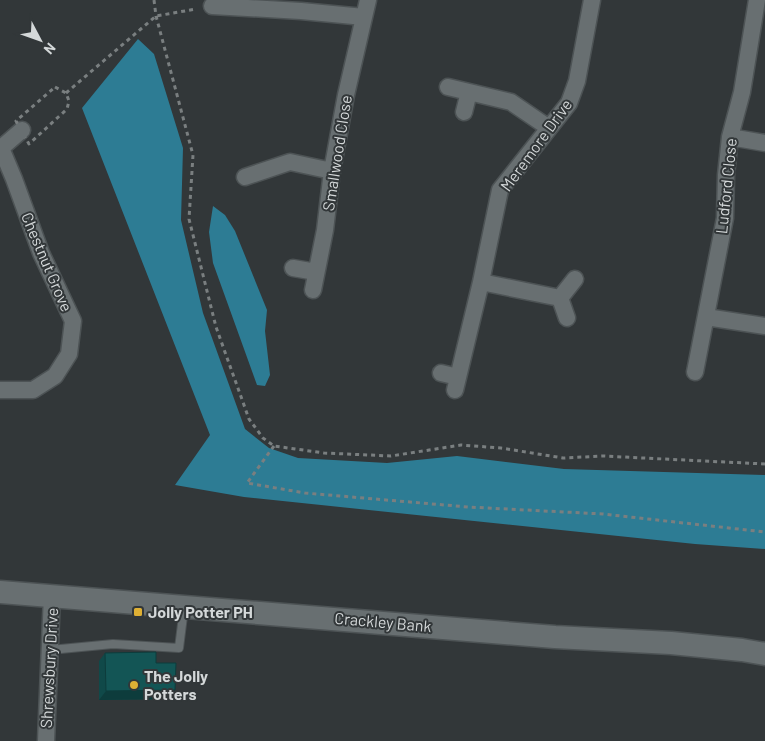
<svg xmlns="http://www.w3.org/2000/svg" width="765" height="741" font-family="Barlow,sans-serif">
  <style>
    .forest { fill: #2d7c94 }
    .lines { fill: none; stroke-linecap: round; stroke-linejoin: round }
    .lane-casing { stroke: #4d5355; stroke-width: 10 }
    .street-casing { stroke: #4d5355; stroke-width: 19 }
    .secondary-casing { stroke: #4d5355; stroke-width: 25 }
    .path { stroke: #7a7f80; stroke-width: 3; stroke-dasharray: 4 4; stroke-linecap: butt }
    .lane { stroke: #686f71; stroke-width: 8 }
    .street { stroke: #686f71; stroke-width: 16 }
    .secondary { stroke: #686f71; stroke-width: 22 }
    .wall { fill: #104949 }
    .shaded-wall { fill: #0d3c3c }
    .building { fill: #135555; stroke: #0d3c3c }
    .poi-dot { fill: #dfb034; stroke: #323739; stroke-width: 2 }
    .labels { text-anchor: middle; stroke-width: 4; stroke-linejoin: round; paint-order: stroke }
    .street-label { font-size: 16px; fill: #d4d8d9; stroke: #323739 }
    .poi-label { font-size: 16px; font-weight: bold; fill: #d4d8d9; stroke: #323739; text-anchor: start }
  </style>
  <rect width="100%" height="100%" fill="#323739"/>
  <path class="forest" d="M138 39 154 54 183 148 181 220 203 313 245 429 269 448 298 458 387 463 457 456 564 469 765 475V549L695 544 244 497 175 485 210 435 82 108Z
    M213 206 225 215 235 231 267 310 265 331 270 375 265 386 257 385 213 263 209 232Z"/>
  <g class="lines">
    <defs>
      <path id="lane" d="M50 650 113 644 179 648 184 608"/>
      <path id="street" d="M212 6 301 11 364 17
        M448 87 511 102 549 128
        M464 112 469 92
        M730 137 765 143
        M0 149 22 130
        M245 177 290 162 332 171
        M293 268 316 272
        M481 282 560 298
        M313 290 325 230 332 171 346 95 368 0
        M706 317 765 326
        M567 318 560 298 575 279
        M695 372 725 218 726 175 730 137 742 92 757 0
        M441 373 458 377
        M0 390H33L55 376 69 354 73 321 41 253 14 179 1 148
        M455 390 481 282 500 190 569 103 577 81 592 0
        M46 741 52 595"/>
      <path id="secondary" d="M0 592 555 637 671 643 742 650 765 654"/>
    </defs>
    <use href="#lane" class="lane-casing"/>
    <use href="#street" class="street-casing"/>
    <use href="#secondary" class="secondary-casing"/>
    <path class="path" d="M154 0 156 16 193 155 189 219 216 327 249 419 263 438 274 446 324 453 391 456 461 445 501 448 563 458 603 456 765 464
      M55 87 66 93 69 101 67 109 29 144 16 121Z
      M66 93 156 16 196 9
      M274 446 247 483 305 493 468 507 603 514 765 532"/>
    <use href="#lane" class="lane"/>
    <use href="#street" class="street"/>
    <use href="#secondary" class="secondary"/>
  </g>
  <path class="wall" d="M105 653 156 663 175 690 169 699 99 700V661Z"/>
  <path class="shaded-wall" d="M175 690 169 699 99 700 106 691Z"/>
  <path class="building" d="M156 652V663H176L175 690 106 691 105 653Z"/>
  <g class="poi-dot">
    <rect x="133" y="607" width="10" height="10" rx="2.5"/>
    <circle cx="134" cy="685" r="5"/>
  </g>
  <g class="labels">
    <g class="street-label">
      <text transform="translate(536 145) rotate(-54)" y="6">Meremore Drive</text>
      <text transform="translate(337 153) rotate(-81)" y="6">Smallwood Close</text>
      <text transform="translate(726 186) rotate(-84)" y="6">Ludford Close</text>
      <text transform="translate(47 262) rotate(67)" y="6">Chestnut Grove</text>
      <text transform="translate(383 622) rotate(5)" y="6">Crackley Bank</text>
      <text transform="translate(49 668) rotate(-87)" y="6">Shrewsbury Drive</text>
    </g>
    <g class="poi-label">
      <text x="148" y="618">Jolly Potter PH</text>
      <text x="144" y="682">The Jolly<tspan x="144" dy="18">Potters</tspan></text>
    </g>
  </g>
  <g transform="translate(40 40) rotate(131)" stroke="#323739" stroke-width="4" paint-order="stroke">
  <path d="M0-4L9 19L0 12L-9 19Z" fill="#d4d8d9"/>
  <text y="-8" font-size="14" font-weight="bold" text-anchor="middle" fill="#d4d8d9">N</text>
  </g>
</svg>
